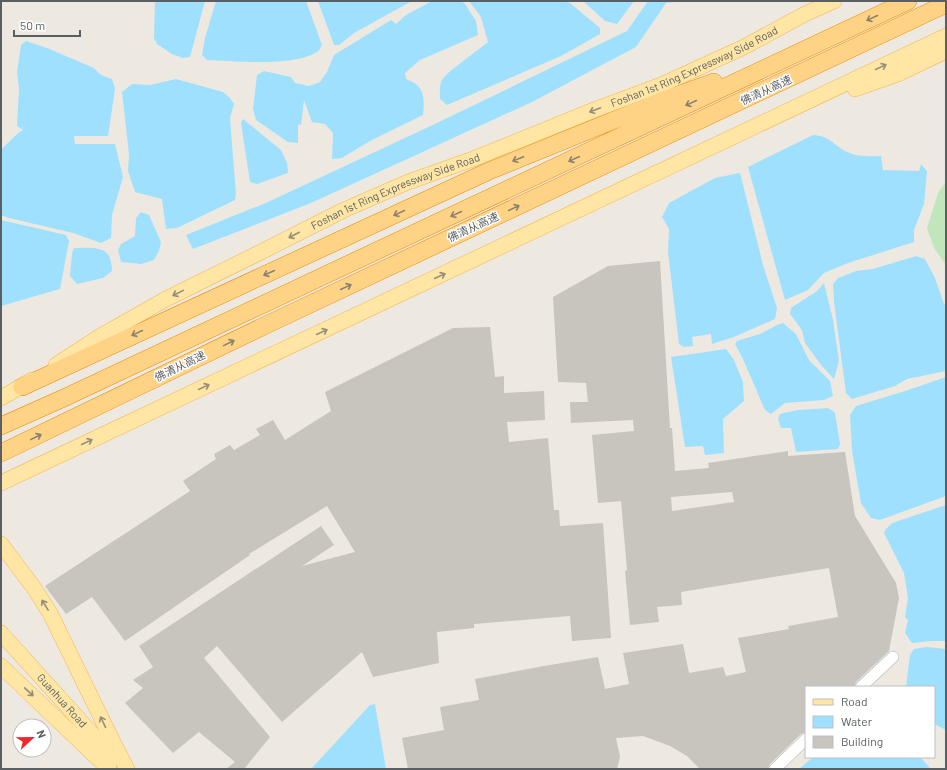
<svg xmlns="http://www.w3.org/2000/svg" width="947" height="770" font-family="Barlow,'Noto Sans SC',sans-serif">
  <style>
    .green { fill: #c1e6bc }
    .water { fill: #9fe0ff }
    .building { fill: #c8c4be; fill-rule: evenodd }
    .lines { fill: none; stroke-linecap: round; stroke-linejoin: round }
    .minor-casing { stroke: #b2b5b9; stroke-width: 12 }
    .major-casing { stroke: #f5b652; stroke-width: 16 }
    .highway-casing { stroke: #ee8a00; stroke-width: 18 }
    .minor { stroke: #fff; stroke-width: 11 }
    .major { stroke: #ffe6a4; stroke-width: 15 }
    .highway { stroke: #ffd386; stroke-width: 17 }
    .oneway { stroke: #8c826e }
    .oneway2 { stroke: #948e7a }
    .labels { text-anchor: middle; stroke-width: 3; stroke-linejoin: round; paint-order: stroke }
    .street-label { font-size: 11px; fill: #5a5f63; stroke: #fff }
  </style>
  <rect width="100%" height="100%" fill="#ede9e1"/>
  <path class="green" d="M946 181V265L934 248 927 228 938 193Z"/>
  <path class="water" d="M155 1H205L190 57 183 58 172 54 157 44 154 38Z
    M216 1H306L322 45C321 47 319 51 317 52 293 67 235 61 207 60L202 55 205 38Z
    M318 1H412L354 33 339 45H334Z
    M432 1H461L465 4 476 21 478 35 420 60 405 73 406 79C424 85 425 97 423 115L370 141 342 158 332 159 333 133 325 124 312 122 304 100 301 125 298 124V143L288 142 256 120 253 109 257 75 264 71 291 77 295 83 309 86 320 82 327 72 334 55 391 20 396 24 406 15Z
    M469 1H562L570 3 600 28V34L593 38 561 56 447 105 440 99C440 93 439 86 442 80 445 73 480 49 488 42L481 17Z
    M583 1H634L617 24 605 21Z
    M648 1H683L666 3 636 47 532 102 311 203 193 249 186 235 268 202 439 122 627 31Z
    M26 41 47 48 94 68 101 75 112 79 115 89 108 136H74L75 144H115L123 177 112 215 111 238 101 243 73 233 9 218 1 215V149C9 143 14 135 23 130L17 126 19 88 17 72 21 45Z
    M176 79 223 92 230 98 234 104 230 118 236 194 235 200 177 228 166 229 162 199 135 192 128 171 129 154 122 92 132 84 150 85Z
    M243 119 281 150 287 163 288 173 257 184 250 182 241 123Z
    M813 135C830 136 831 143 845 151 853 156 872 157 881 156L883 170 919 171 921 164 927 171 924 204 914 230V242L848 263 824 273 808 290 785 300 748 167Z
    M740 173 763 265 777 308 775 319 734 337 712 344 711 334 692 337 693 346 684 347 679 344 668 252 669 229 662 217 669 203 715 178Z
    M141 212 149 215 161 242 159 251 154 260 141 264 121 262 118 250 121 244 135 236 136 218Z
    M1 220 66 235 69 241 60 289 1 306Z
    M74 248C85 248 106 245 110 258 111 262 112 267 112 271L103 278 77 284 70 276 72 253Z
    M916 256 925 259 935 278 944 304 946 306V371L907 379 895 386 852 399 846 393 834 302 833 284 838 278 856 271 873 269Z
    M824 283 833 320 839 361 834 379 821 365 805 343 802 330 790 314 791 308 817 291Z
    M783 323 796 334 809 360 830 381 833 396 824 400 785 403 771 414 765 410 743 359 735 344 737 341 760 334 777 325Z
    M726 349 734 360 743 382 744 401 723 419 724 453 705 455 703 446 685 447 671 357Z
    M946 377V496L880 520 871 518 861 503 852 451 850 415 856 406 905 391Z
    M828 408 833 411 835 413 840 444 838 449 796 452 791 428H781L778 419 780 414 798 410Z
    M946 505V641H931L912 643 905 633 908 620 905 617 908 598 904 573 884 533 886 529 892 523Z
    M926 647 946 649V730L934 724V687H906L910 655 914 649Z
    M375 704 386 769H311L370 705Z
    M813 757H920L931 769H799Z"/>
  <path class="building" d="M660 261 670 428H672L675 471 709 468 708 463 788 451V456L845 452 855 516 896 583 899 598 889 651 856 682 854 687H806V732L801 734 770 764 768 769H700L687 756 670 746 643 736 616 738 620 757 617 769H408L402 738 444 730 440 707 479 700 475 679 544 666 598 657 605 689 629 684 623 653 683 644 689 673 723 667 726 676 746 672 738 638 789 629 788 626 838 617 829 568 681 592 682 605 657 607 659 622 630 625 625 571 627 570 621 501 598 503 592 435 634 431 633 420 571 423 570 402H588L586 383 558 382 553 297 608 266ZM732 492 734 502 672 511 671 497Z
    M490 327 495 377 504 376V393L544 391 545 420 507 422 509 442 548 438 554 510H559L560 526 603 523 611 638 572 641 570 616 474 624V628L437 632 439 663 373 677 362 652 282 722 217 646 204 658 270 737 244 769H226L235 762 199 732 173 753 125 703 143 688 133 680 153 667 139 646 321 526 334 545 302 566 355 552 327 506 249 554 250 555 125 641 92 597 66 614 45 586 190 491 183 481 216 459 214 454 230 445 234 450 260 435 256 429 273 420 285 440 331 411 325 392 453 328Z"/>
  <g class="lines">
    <defs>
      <path id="minor" d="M861 687 893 657
        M775 769 806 739"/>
      <g id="major">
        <path d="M855 89 898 74 946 51"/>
        <path id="s1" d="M56 365 99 337 166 299 259 253 344 210 408 182 473 159 594 110 661 85 744 47 805 14 834 1"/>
        <path d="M1 398 32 380"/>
        <path d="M1 483 946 36"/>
        <path d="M1 544 34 588 50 613 114 744 127 769"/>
        <path id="s2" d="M1 633 114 758"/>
        <path d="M1 666 109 769"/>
      </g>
      <path id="highway" d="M22 387 489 171 666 99 714 82
        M1 426 66 397 908 1
        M1 453 266 325 946 4"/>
    </defs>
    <use href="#minor" class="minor-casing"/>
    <use href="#major" class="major-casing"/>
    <use href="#highway" class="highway-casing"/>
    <use href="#minor" class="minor"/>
    <use href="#major" class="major"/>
    <use href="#highway" class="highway"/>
  </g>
  <defs><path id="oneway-shaft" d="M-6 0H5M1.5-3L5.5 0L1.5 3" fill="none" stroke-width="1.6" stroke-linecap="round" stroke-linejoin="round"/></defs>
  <g class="oneway">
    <use href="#oneway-shaft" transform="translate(872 18) rotate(155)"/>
    <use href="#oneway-shaft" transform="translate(691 103) rotate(155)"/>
    <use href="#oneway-shaft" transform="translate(518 159) rotate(158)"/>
    <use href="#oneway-shaft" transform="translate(574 159) rotate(155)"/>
    <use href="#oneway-shaft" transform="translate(514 208) rotate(-25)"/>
    <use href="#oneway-shaft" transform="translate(399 213) rotate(155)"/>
    <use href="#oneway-shaft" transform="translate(456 214) rotate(155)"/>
    <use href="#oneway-shaft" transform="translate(269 273) rotate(156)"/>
    <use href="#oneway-shaft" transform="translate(346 287) rotate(-25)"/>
    <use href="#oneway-shaft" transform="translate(137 333) rotate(155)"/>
    <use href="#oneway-shaft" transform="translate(229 343) rotate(-26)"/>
    <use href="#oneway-shaft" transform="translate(36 437) rotate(-26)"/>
  </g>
  <g class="oneway2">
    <use href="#oneway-shaft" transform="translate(881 67) rotate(-25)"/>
    <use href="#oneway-shaft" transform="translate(595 110) rotate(159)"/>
    <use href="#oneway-shaft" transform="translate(294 235) rotate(153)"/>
    <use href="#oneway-shaft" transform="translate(440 276) rotate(-25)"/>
    <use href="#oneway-shaft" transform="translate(178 293) rotate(154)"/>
    <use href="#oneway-shaft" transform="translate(322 332) rotate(-25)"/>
    <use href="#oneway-shaft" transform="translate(204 387) rotate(-25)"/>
    <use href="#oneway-shaft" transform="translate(87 442) rotate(-25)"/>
    <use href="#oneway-shaft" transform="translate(45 605) rotate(-122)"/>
    <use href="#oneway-shaft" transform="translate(29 692) rotate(43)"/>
    <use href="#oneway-shaft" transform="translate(103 722) rotate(-115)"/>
  </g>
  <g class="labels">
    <g class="street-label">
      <text dy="4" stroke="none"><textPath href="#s1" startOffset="706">Foshan 1st Ring Expressway Side Road</textPath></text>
      <text transform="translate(766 90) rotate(-25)" y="4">佛清从高速</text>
      <text dy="4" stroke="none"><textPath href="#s1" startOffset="382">Foshan 1st Ring Expressway Side Road</textPath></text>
      <text transform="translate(473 227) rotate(-25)" y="4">佛清从高速</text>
      <text transform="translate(180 366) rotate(-26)" y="4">佛清从高速</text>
      <text dy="4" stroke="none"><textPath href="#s2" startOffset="91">Guanhua Road</textPath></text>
    </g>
  </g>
  <rect width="947" height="770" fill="none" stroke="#5a5f63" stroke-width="4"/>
  <rect x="805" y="686" width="130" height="72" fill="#ffffff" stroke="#bdbfc1"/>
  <rect x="813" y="699" width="20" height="6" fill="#ffe6a4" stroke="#bdbfc1"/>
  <text x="841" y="706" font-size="12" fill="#5a5f63">Road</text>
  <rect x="813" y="716" width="20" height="12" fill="#9fe0ff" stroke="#bdbfc1"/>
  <text x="841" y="726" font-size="12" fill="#5a5f63">Water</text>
  <rect x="813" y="736" width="20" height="12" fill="#c8c4be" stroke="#bdbfc1"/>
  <text x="841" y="746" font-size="12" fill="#5a5f63">Building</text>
  <g transform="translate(32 738) rotate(68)"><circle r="19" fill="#ffffff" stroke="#bdbfc1"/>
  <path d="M0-3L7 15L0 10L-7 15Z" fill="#ee262d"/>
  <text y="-6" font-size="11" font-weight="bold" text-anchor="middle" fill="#5a5f63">N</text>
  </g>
  <path d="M14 30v6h66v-6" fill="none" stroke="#5a5f63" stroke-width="2"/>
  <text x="20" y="30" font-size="12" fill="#5a5f63" stroke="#ffffff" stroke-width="3" paint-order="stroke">50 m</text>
</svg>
